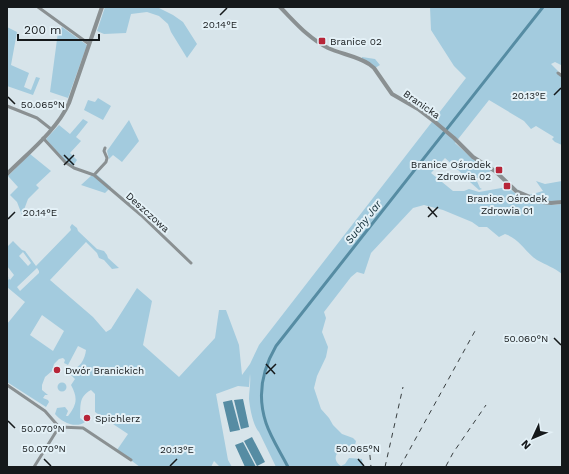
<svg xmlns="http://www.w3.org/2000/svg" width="569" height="474" font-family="'Work Sans',sans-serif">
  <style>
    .green { fill: #a3cbde; fill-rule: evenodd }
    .water { fill: #568ca3 }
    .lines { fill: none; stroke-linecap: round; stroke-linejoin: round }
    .canal { stroke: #568ca3; stroke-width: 3 }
    .minor { stroke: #8a9092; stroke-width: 3 }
    .tertiary { stroke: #8a9092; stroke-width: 4 }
    .rail { stroke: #383e40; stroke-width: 1; stroke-dasharray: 5 5; stroke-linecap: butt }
    .ticks { fill: none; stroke: #15191b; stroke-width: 1.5 }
    .poi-dot { fill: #b72538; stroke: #e4f1f7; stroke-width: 1.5 }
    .labels { text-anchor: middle; stroke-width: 4; stroke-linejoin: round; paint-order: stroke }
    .poi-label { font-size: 10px; fill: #15191b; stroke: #e4f1f7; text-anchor: start }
    .street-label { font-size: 10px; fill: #15191b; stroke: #e4f1f7 }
    .water-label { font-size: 11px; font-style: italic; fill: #122d38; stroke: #e4f1f7 }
    .ticks-label { font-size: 10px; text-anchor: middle; fill: #15191b; stroke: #e4f1f7; stroke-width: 4; stroke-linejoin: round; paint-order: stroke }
  </style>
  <rect width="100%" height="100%" fill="#d7e4ea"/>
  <path class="green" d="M105 7H157L173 15 183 22 197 44 187 58 171 32 168 24 159 16 147 12 131 14 126 33 104 34 97 31Z
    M430 7H562V64L561 65 555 62 551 64 558 71 557 73 562 76V145L555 142 552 139 554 137 536 126 531 129 524 121 489 100 455 143 473 159 491 171 476 179 480 188 482 189 479 190 470 182V181L445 158 431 173 453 191H464L469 189 479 192 507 187C521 199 543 208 562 204V274C555 268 546 265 537 260 525 252 520 239 505 234L499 237 487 227H479L472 222 443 210 424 205 413 208 371 253 364 274 357 272 351 277 324 312 326 318 322 332 328 347 326 357 317 376 314 388 321 409 329 418 333 425 342 434 353 438 356 441 355 445 347 448 340 450C334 455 334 462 341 466L345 464 349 458 362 459 363 467H276L259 432C253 425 250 409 249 399 249 391 251 383 250 374L249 387 238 386 216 394 228 460 232 467H220L214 461 211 467H140L117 450 128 434 95 412V394L91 390C78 397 81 406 80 418L85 422C76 429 61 422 55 414L57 408 65 407 68 411 66 416H68C77 404 78 398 71 385L75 379 70 374V370C80 369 85 359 86 350L78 346 68 365 64 363 65 360 63 358 59 359 54 364 52 371 45 377 42 385V390L48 395H45L43 398 48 400 49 402 46 407 7 382V324L25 302 7 287V281L9 279 7 275 10 280 14 275 7 266V247L13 241 22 250 25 251 36 266 71 230 70 227 72 224 77 228 78 231 97 249 104 251 107 255 108 258 119 268 112 269 104 260 99 258 97 253 86 242 50 280 93 317 106 332 111 329 137 288 152 301 143 345 179 377 215 338 219 310H226L239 345 242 375 250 364 259 345 466 78 454 66 431 30ZM23 252 31 263 28 266 19 256ZM37 268 39 271V273L20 291 17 287ZM42 315 64 331 53 351 30 335Z
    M7 27 17 32 11 65 29 73 24 87 31 90 36 77 40 78 33 95 7 86Z
    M62 27 87 45 68 98 50 92 58 32Z
    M362 57 375 59 380 65 375 68 362 59Z
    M98 98 111 106 103 120 84 110 88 100 95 102Z
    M83 119 88 122 76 137 81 141 70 153 77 160 73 166 65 161 46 139 59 125 70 134Z
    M129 120 139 141 122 162 113 155 109 159 107 151Z
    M30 154 51 171 36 185 39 188 28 199 22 215 17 202 10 195 18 187 8 176Z
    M96 174 111 187 105 193 81 185 92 175Z
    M536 181 545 184 562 181V200C550 203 541 200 529 195L543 191Z
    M57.5 387a4.5 4.5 0 1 1 9 0a4.5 4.5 0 1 1-9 0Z"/>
  <path class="water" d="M243 399 249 427 241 429 234 400Z
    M232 400 240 430 230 432 223 402Z
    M252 437 265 462 257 466 244 441Z
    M243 442 256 467H245L235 445Z"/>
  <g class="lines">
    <path class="canal" d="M288 467C281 453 271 438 266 423 257 396 262 370 276 346L543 7"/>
    <path class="minor" d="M38 7 89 44
      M558 73 562 76
      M7 106 37 118 51 129
      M43 138 65 162 74 168 94 175 141 215 191 263
      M94 175 106 162 107 158 104 151 105 148
      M7 385 45 411 59 427
      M59 427 83 428 131 460
      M34 467 59 427"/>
    <path class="tertiary" d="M280 7C295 22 308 38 328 48 341 54 357 56 369 64L374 68 392 94 418 109 435 122 454 138 473 157 495 171 516 191 542 202 551 203 562 202
      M7 174C28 153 57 130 69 103L102 7"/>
    <path class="rail" d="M369 445 371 467
      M446 466 453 453 486 405
      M385 467 403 387
      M400 467 475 331"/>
  </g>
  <path class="ticks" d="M220 15 227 8M554 95 561 88M8 97 15 104M64 155 74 165M64 165 74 155M428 207 437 217M428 217 438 207M8 219 15 212M554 338 561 345M266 364 275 374M266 374 276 364M8 421 15 428M44 459 51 466M358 459 364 466M170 466 177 459"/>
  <g class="poi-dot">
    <rect x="318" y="37" width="8" height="8" rx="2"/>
    <rect x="495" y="166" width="8" height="8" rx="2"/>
    <rect x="503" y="182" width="8" height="8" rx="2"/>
    <circle cx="57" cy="370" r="4"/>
    <circle cx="87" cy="418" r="4"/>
  </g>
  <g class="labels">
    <g class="poi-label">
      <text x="330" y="45">Branice 02</text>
      <text x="491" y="168" text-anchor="end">Branice Ośrodek<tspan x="491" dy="12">Zdrowia 02</tspan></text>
      <text x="507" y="202" text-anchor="middle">Branice Ośrodek<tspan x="507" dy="12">Zdrowia 01</tspan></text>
      <text x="65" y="374">Dwór Branickich</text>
      <text x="95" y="422">Spichlerz</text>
    </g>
    <g class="street-label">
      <text transform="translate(422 104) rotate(35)" y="4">Branicka</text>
      <text transform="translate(148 212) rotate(42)" y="4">Deszczowa</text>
    </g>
    <g class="water-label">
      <text transform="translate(363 222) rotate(-52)" y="4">Suchy Jar</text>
    </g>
  </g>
  <g class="ticks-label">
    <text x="220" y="28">20.14°E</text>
    <text x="529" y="99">20.13°E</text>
    <text x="43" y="108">50.065°N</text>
    <text x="40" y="216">20.14°E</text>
    <text x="526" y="342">50.060°N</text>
    <text x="43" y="432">50.070°N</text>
    <text x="44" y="452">50.070°N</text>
    <text x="358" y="452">50.065°N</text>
    <text x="177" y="453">20.13°E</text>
  </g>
  <rect width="569" height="474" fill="none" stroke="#15191b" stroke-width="16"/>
  <g transform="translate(533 438) rotate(226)" stroke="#e4f1f7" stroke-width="3" paint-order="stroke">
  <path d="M0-3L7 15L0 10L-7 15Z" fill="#15191b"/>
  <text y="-6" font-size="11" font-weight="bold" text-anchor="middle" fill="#15191b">N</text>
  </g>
  <path d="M18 34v6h81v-6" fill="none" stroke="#15191b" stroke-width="2"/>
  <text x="24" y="34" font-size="12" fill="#15191b" stroke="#e4f1f7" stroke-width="3" paint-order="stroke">200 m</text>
</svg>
